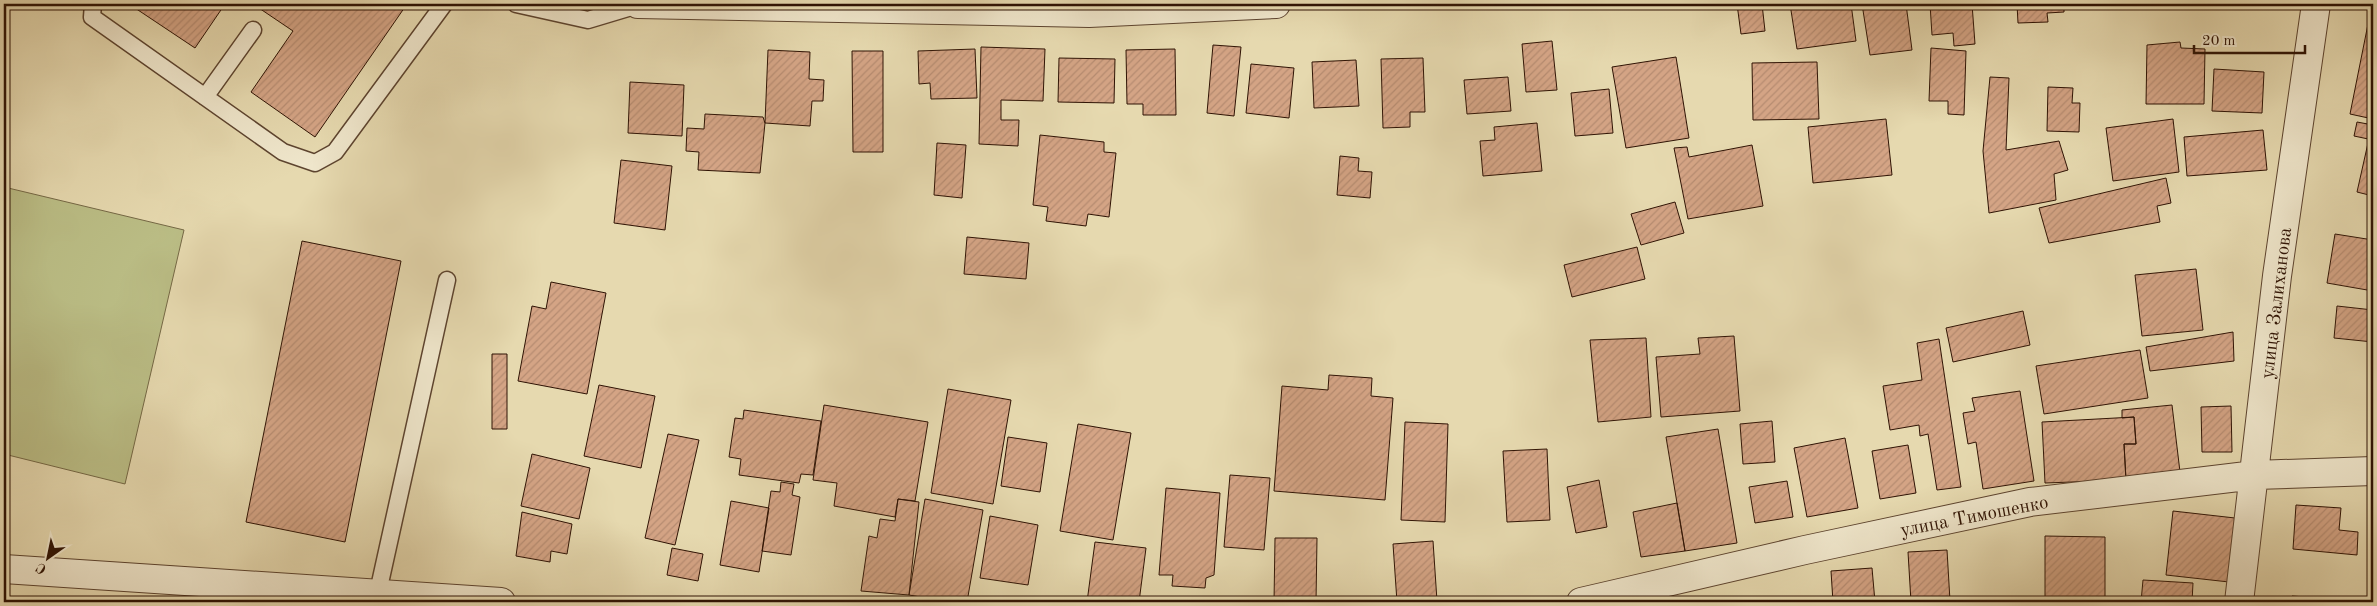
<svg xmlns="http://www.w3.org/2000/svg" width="2377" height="606" font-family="'Old Standard TT',serif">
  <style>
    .grass { fill: #bbbe86; stroke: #756845 }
    .building { fill: url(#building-hatch); stroke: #2f1304 }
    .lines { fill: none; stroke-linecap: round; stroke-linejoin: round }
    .service-casing { stroke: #5d442f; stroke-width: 19 }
    .minor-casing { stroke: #5d442f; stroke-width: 30 }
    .service { stroke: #efe6cb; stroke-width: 16 }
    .minor { stroke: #efe6cb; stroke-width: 28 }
    .labels { text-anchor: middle; stroke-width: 4; stroke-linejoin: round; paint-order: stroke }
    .street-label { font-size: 19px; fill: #2f1304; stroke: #efe6cb }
  </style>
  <defs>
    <pattern id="building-hatch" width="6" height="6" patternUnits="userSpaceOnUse" patternTransform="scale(1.25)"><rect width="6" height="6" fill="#d4a485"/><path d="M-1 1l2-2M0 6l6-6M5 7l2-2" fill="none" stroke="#b68c71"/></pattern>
  </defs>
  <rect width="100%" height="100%" fill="#e6d9af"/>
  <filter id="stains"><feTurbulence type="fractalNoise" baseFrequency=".004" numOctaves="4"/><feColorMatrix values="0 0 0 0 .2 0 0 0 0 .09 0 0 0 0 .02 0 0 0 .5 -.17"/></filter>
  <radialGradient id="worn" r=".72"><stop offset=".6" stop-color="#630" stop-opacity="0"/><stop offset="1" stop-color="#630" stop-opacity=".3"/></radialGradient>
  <path class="grass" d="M4 187 184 230 125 484 4 454Z"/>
  <path class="building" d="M129 4H225L195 48Z
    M253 4H407L315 137 251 92 293 31Z
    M1737 4H1762L1765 31 1741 34Z
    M1790 4H1851L1856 41 1797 49Z
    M1862 4H1906L1912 50 1870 55Z
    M1930 4H1972L1975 44 1954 46 1953 33 1932 35Z
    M2017 4H2064V12L2047 13 2048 22 2018 23Z
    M2222 4H2264V8Z
    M2372 4H2373V119L2350 114Z
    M1552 41 1557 90 1526 92 1522 44Z
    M2180 42 2181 48 2205 49 2204 104H2146L2147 45Z
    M1213 45 1241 47 1234 116 1207 113Z
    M981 47 1045 49 1043 101 1001 100V120H1019L1018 146 979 144Z
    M1931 48 1966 51 1964 115 1948 114V101H1929Z
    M975 49 977 98 931 99 930 83 919 84 918 51Z
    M1175 49 1176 115H1143V104H1127L1126 50Z
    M768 50 810 52 809 79 824 80 823 101H812L810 126 765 123Z
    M852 51H883V152H853Z
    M1676 57 1689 138 1626 148 1612 67Z
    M1059 58 1115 59 1114 103 1058 102Z
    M1423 58 1425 112H1410V127L1383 128 1381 59Z
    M1356 60 1359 106 1314 108 1312 62Z
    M1817 62 1819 119 1753 120 1752 63Z
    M1251 64 1294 68 1289 118 1246 113Z
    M2214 69 2264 72 2262 113 2212 111Z
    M1508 77 1511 111 1467 114 1464 80Z
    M1990 77 2009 78 2006 150 2059 141 2068 170 2054 174 2056 200 1989 213 1983 151Z
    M630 82 684 85 682 136 628 133Z
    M2048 87 2073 88 2072 103H2080L2079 132 2047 131Z
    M1609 89 1613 133 1575 136 1571 93Z
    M705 114 763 117 765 123 760 173 698 170 699 152 686 151 687 128 704 129Z
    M1886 119 1892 175 1813 183 1808 127Z
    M2173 119 2179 172 2113 181 2106 128Z
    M2357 122 2373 125V140L2354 136Z
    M1537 123 1542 171 1483 176 1480 141 1495 140 1494 127Z
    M2263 130 2267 170 2187 176 2184 137Z
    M1040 135 1104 142V152L1116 153 1109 217 1088 214 1086 226 1046 221 1048 207 1033 205Z
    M937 143 966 145 962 198 934 195Z
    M2368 143 2373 144V196L2357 192Z
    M1752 145 1763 206 1688 219 1674 148 1687 147 1689 157Z
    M1340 156 1359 158 1358 171 1372 172 1370 198 1337 195Z
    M621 160 672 166 665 230 614 223Z
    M2166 178 2171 203 2157 206 2160 222 2049 243 2039 208Z
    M1675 202 1684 233 1641 245 1631 214Z
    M2335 234 2373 240V291L2327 283Z
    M967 237 1029 243 1026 279 964 274Z
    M302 241 401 261 345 542 246 522Z
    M1637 247 1645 279 1572 297 1564 265Z
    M2196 269 2203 330 2142 336 2135 275Z
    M551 282 606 293 587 394 518 381 532 306 546 309Z
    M2337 306 2373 310V342L2334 338Z
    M2023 311 2030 345 1953 362 1946 328Z
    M2233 332 2234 361 2150 371 2146 347Z
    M1734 336 1740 411 1661 417 1656 357 1700 354 1698 338Z
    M1646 338 1651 417 1598 422 1590 340Z
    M1939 339 1961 487 1937 490 1928 434 1920 436 1919 425 1890 430 1883 386 1922 380 1917 343Z
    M2140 350 2148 398 2044 414 2036 366Z
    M492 354H507V429H492Z
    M1329 375 1372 378 1371 396 1393 398 1385 500 1274 491 1282 386 1328 390Z
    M599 385 655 396 641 468 584 456Z
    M948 389 1011 400 993 504 931 493Z
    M2020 391 2034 481 1983 489 1976 442 1968 444 1963 413 1975 411 1972 398Z
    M824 405 928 422 915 501 898 499 895 517 834 506 837 483 813 480Z
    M2172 405 2180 472 2126 480 2124 444H2136L2134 417 2122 418V410Z
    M2231 406 2232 452H2202L2201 407Z
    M744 410 821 421 813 475 801 474 799 483 739 475 741 459 729 457 735 418 743 419Z
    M2134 417 2136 444H2124L2126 480 2045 483 2042 422Z
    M1772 421 1775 462 1743 464 1740 424Z
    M1405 422 1448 424 1445 522 1401 520Z
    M1078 424 1131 433 1113 540 1060 531Z
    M1718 429 1737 543 1685 551 1666 437Z
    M668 434 699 440 675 545 645 538Z
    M1008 437 1047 443 1040 492 1001 486Z
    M1845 438 1858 508 1807 517 1794 448Z
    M1908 445 1916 493 1880 499 1872 451Z
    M1547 449 1550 520 1507 522 1503 451Z
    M532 454 590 468 579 519 521 506Z
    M1230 475 1270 478 1264 550 1224 547Z
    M1599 480 1607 527 1576 533 1567 487Z
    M1787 481 1793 517 1755 523 1749 487Z
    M781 482 794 484 792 495 800 497 791 555 762 551 771 491 780 492Z
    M1166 488 1220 493 1214 575 1206 578 1205 588 1172 586 1173 575H1159Z
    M898 499 919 502 909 595 861 591 869 536 877 538 880 519 895 521Z
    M925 499 983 510 967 602H951L909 595Z
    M731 501 769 508 759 572 720 565Z
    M1677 503 1685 551 1641 557 1633 512Z
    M2296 505 2341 508 2339 530 2358 532 2357 555 2293 549Z
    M2173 511 2235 518 2229 582 2166 575Z
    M522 512 572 524 567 554 551 551 550 562 516 556Z
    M990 516 1038 525 1028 585 980 578Z
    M2045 536 2105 537V599L2045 598Z
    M1275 538H1317L1316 602H1274Z
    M1433 541 1437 601 1397 602 1393 544Z
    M1095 542 1146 548 1139 602H1087Z
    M672 548 703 554 698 581 667 575Z
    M1947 550 1950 601 1911 602 1908 552Z
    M1872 568 1875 602H1833L1831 571Z
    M2143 580 2193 583 2192 602H2141Z
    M2292 596 2332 599V602H2292Z
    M1815 599V602H1783Z"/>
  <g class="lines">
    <defs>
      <path id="service" d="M93 4 92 17 283 152 315 163 335 152 444 4
        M516 4 588 20 638 5
        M205 97 253 30
        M378 592 447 280"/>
      <path id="minor" d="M638 4 1089 13 1276 4
        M4 569 501 602
        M1581 602 1805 550 2030 502 2255 475 2373 471
        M2239 602 2277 276 2316 4"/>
    </defs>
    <use href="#service" class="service-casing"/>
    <use href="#minor" class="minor-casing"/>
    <use href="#service" class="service"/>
    <use href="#minor" class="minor"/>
  </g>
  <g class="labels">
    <g class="street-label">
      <text transform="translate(2275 303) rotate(-83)" y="7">улица Залиханова</text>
      <text transform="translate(1974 515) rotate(-11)" y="7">улица Тимошенко</text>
    </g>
  </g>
  <rect width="2377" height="606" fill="none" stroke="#e6d9af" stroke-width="20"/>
  <rect x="5" y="5" width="2367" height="596" fill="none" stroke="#2f1304" stroke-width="2.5"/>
  <rect x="10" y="10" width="2357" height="586" fill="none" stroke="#2f1304"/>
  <g transform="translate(48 558) rotate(213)" stroke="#efe6cb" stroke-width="4" paint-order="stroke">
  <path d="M0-4L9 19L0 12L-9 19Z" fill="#2f1304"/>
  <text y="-8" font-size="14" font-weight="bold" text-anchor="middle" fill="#2f1304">С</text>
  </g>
  <path d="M2194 45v8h111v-8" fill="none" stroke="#2f1304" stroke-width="2.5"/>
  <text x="2202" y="45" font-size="15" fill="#2f1304" stroke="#efe6cb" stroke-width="4" paint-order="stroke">20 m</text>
  <rect width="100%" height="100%" filter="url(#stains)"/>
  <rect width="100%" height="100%" fill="url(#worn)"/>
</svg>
